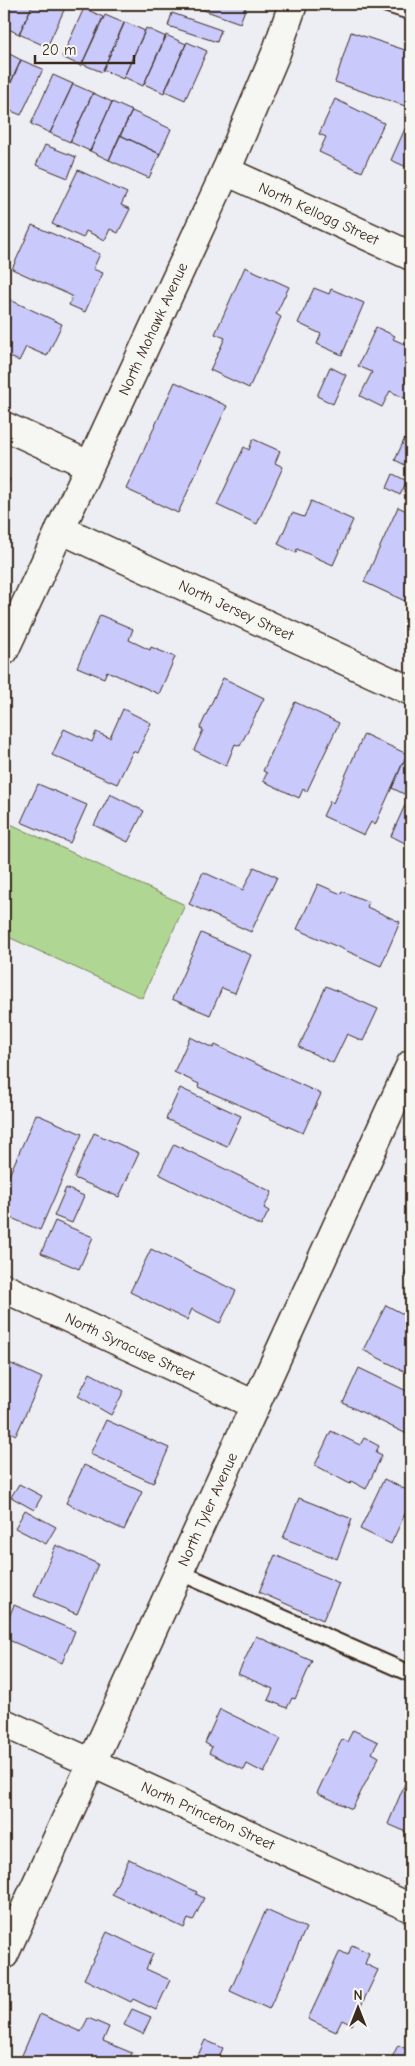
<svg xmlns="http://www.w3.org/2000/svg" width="415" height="2066" font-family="'Comic Neue',sans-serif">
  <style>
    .green { fill: #afd793; stroke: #758058 }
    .building { fill: #c9c9fc; stroke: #3b2a1e }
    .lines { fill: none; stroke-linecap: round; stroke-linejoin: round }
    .service-casing { stroke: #3b2a1e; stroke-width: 19 }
    .minor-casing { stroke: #3b2a1e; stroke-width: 31 }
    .service { stroke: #f6f6f2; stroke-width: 15 }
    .minor { stroke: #f6f6f2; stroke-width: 28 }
    .labels { text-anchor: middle; stroke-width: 4.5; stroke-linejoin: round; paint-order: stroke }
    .street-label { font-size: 15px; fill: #3b2a1e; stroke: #f6f6f2 }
  </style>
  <rect width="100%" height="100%" fill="#ededf4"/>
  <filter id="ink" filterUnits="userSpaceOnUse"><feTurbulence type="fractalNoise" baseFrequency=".02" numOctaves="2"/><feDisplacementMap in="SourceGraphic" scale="10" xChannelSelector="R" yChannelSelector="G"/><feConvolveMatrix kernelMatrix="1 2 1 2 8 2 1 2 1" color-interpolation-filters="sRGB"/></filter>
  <g filter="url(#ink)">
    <path class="green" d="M4 821 185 905 142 998 4 935Z"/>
    <path class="building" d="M4 4H33L19 34 4 27Z
      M33 4H56L65 8 47 47 19 34Z
      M199 4H247L240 23 198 8Z
      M84 8 103 17 81 66 62 57Z
      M172 13 221 30 217 42 168 26Z
      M105 15 124 23 102 72 82 64Z
      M125 22 145 31 123 79 103 70Z
      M146 28 166 37 143 86 124 77Z
      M351 32 411 52V108L335 82Z
      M166 35 186 44 164 93 144 84Z
      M187 42 207 51 185 100 165 91Z
      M4 51 21 60 4 98Z
      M21 60 43 69 21 115 4 108V98Z
      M53 75 73 84 50 133 31 124Z
      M73 84 93 93 70 142 50 133Z
      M93 93 112 102 90 151 70 142Z
      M335 99 384 123 362 172 319 152 326 137 319 134Z
      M112 102 132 111 109 160 90 151Z
      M132 111 171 129 160 154 120 135Z
      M408 122 411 123V169L391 160Z
      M120 135 160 154 149 178 109 160Z
      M45 145 76 157 68 178 36 165Z
      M78 170 127 193 121 205 130 209 118 233 110 229 105 240 86 231 83 238 52 224Z
      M32 225 100 254 93 269 103 273 85 312 69 305 72 296 12 269Z
      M245 267 289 287 276 314 281 317 249 388 210 370 225 338 215 334Z
      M314 288 329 294 331 289 364 303 342 355 317 344 321 334 298 323Z
      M4 297 62 324 47 356 26 347 19 361 4 354Z
      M376 327 395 336 393 339 411 347 410 401 390 391 382 407 360 396 372 372 358 366Z
      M330 367 346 375 333 404 317 396Z
      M175 382 227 406 178 513 126 489Z
      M411 425V468L395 460Z
      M253 439 280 451 275 463 283 467 257 524 217 505 244 447 249 450Z
      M393 474 407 481 400 495 387 488Z
      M4 477 10 479 4 492Z
      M311 501 353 520 333 565 297 549 296 553 278 544 292 513 304 517Z
      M398 507 411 513V587L405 601 364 582Z
      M100 615 133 629 129 640 150 650 151 647 175 657 159 694 107 671 104 678 77 667Z
      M223 678 264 698 240 746 235 744 226 766 194 750 203 730 200 728Z
      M295 702 339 723 307 791 303 789 299 798 263 781 267 773 263 771Z
      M123 709 151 723 137 753 133 751 117 784 52 755 64 729 92 742 96 732 110 738Z
      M364 734 407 754 375 825 371 822 364 835 323 816 330 801 333 803Z
      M403 762 411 766V779L404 794 392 788Z
      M38 784 87 805 70 843 21 822Z
      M411 792V846L391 836Z
      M110 794 144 811 128 842 94 825Z
      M254 867 277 877 251 932 189 904 203 872 243 890Z
      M318 884 341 894 342 891 369 902 367 907 400 922 381 966 297 929Z
      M201 933 251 955 235 993 222 988 210 1015 172 999Z
      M326 986 378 1009 363 1041 347 1034 333 1063 299 1047Z
      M4 1020 9 1022 4 1033Z
      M190 1037 213 1048 215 1045 321 1094 303 1133 198 1087 199 1084 174 1072Z
      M180 1088 241 1116 227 1146 166 1119Z
      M36 1114 82 1134 40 1230 4 1215V1187Z
      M94 1133 139 1153 119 1197 74 1178Z
      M174 1144 272 1192 264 1208 269 1211 261 1226 159 1174Z
      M66 1188 84 1196 72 1223 54 1216Z
      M55 1221 93 1237 79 1269 41 1253Z
      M151 1249 236 1291 220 1323 192 1309 187 1320 130 1292Z
      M411 1259V1279L404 1276Z
      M386 1305 411 1318 410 1374 363 1350Z
      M7 1362 42 1378 16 1435 4 1429V1369Z
      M359 1368 411 1393V1436L343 1403Z
      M90 1373 124 1391 111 1415 78 1396Z
      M106 1420 169 1448 153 1483 90 1454Z
      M331 1431 360 1445 364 1438 379 1446 376 1452 382 1455 366 1489 351 1481 350 1484 315 1465Z
      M84 1465 142 1492 124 1530 66 1503Z
      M384 1479 411 1492V1501L391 1544 360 1529Z
      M19 1484 42 1496 34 1510 11 1497Z
      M299 1498 352 1519 337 1559 283 1538Z
      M25 1510 56 1527 46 1544 15 1528Z
      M56 1545 98 1564 77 1614 34 1596Z
      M275 1555 339 1583 323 1620 259 1592Z
      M14 1605 75 1631 62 1663 4 1638V1629Z
      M256 1636 312 1661 295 1699 292 1698 287 1708 268 1700 273 1689 238 1674Z
      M220 1709 281 1739 264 1773 247 1764 244 1770 209 1753 212 1747 205 1743Z
      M353 1730 378 1742 372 1753 379 1757 352 1809 317 1793 342 1739 347 1742Z
      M411 1769V1834L388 1824Z
      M129 1859 197 1892 196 1894 204 1898 193 1921 188 1919 184 1928 112 1894Z
      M266 1910 306 1928 269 2009 230 1991Z
      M107 1932 153 1954 146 1969 170 1980 156 2010 133 1999 131 2002 84 1979Z
      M352 1945 369 1953 365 1964 378 1970 352 2025 342 2020 336 2032 308 2019 340 1951 348 1955Z
      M132 2009 151 2017 143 2034 124 2025Z
      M40 2014 81 2032 88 2018 109 2027 103 2041 132 2053 128 2062H19Z
      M205 2040 223 2048 217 2062H195Z
      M398 2045 411 2051V2062H390Z"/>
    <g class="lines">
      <defs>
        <path id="service" d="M386 4 411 12
          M179 1572 411 1674"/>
        <g id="minor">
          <path id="s1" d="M226 171 411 256"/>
          <path d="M4 426 89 465"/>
          <path id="s2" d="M60 529 411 691"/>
          <path id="s3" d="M4 651 226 171 276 53 293 4"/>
          <path id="s4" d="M4 1288 255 1405"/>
          <path id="s5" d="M4 1723 411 1908"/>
          <path id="s6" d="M4 1955 411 1064"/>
        </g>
      </defs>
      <use href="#service" class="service-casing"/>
      <use href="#minor" class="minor-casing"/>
      <use href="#service" class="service"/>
      <use href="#minor" class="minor"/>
    </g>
  </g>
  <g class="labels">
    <g class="street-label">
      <text dy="5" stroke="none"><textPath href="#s1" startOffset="102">North Kellogg Street</textPath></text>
      <text dy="5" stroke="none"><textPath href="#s3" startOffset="355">North Mohawk Avenue</textPath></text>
      <text dy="5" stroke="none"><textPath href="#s2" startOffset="194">North Jersey Street</textPath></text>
      <text dy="5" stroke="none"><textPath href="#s4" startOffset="139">North Syracuse Street</textPath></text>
      <text dy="5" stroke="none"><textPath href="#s6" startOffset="490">North Tyler Avenue</textPath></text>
      <text dy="5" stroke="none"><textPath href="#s5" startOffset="224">North Princeton Street</textPath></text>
    </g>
  </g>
  <rect width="415" height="2066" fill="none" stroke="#f6f6f2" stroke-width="20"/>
  <rect x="10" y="10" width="395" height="2046" fill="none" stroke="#3b2a1e" stroke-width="2" filter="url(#ink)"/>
  <g transform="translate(358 2008)" stroke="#f6f6f2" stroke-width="4" paint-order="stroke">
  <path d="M0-4L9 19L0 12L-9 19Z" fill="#3b2a1e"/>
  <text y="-8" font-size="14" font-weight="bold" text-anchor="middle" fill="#3b2a1e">N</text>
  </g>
  <path d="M35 55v8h99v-8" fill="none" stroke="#3b2a1e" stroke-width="2.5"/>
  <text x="42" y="55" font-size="15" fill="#3b2a1e" stroke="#f6f6f2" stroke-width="4" paint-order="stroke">20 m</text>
</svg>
